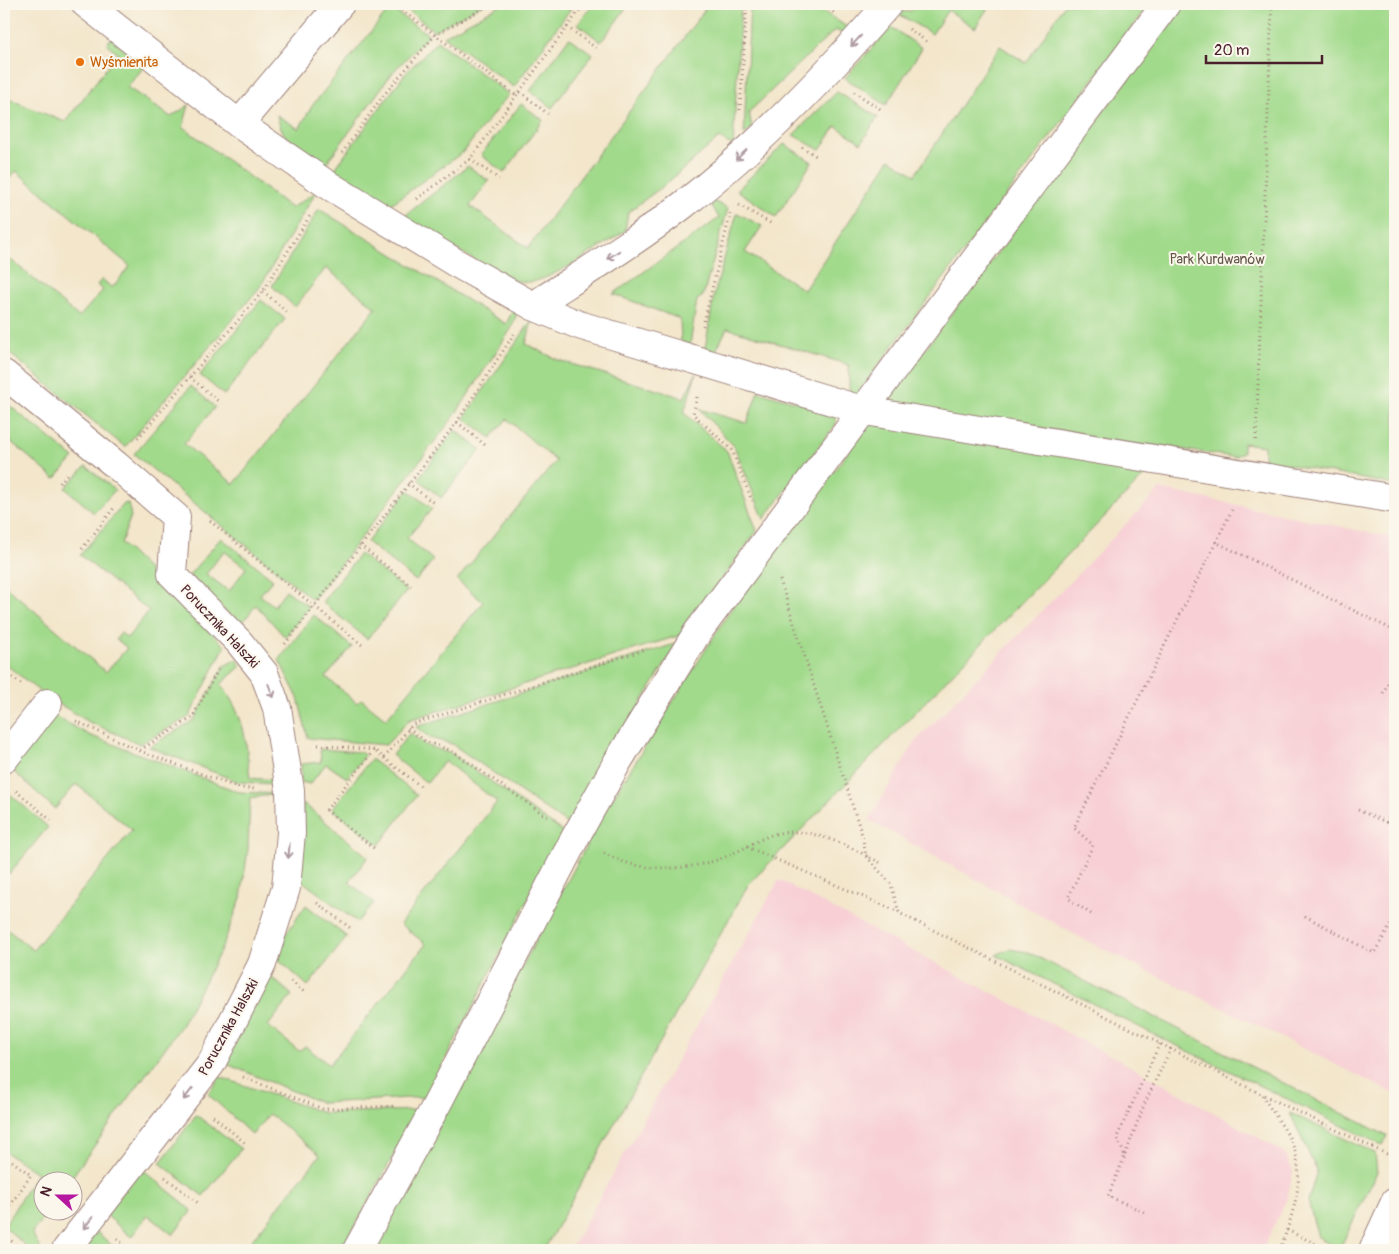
<svg xmlns="http://www.w3.org/2000/svg" width="1399" height="1254" font-family="Pangolin,sans-serif">
  <style>
    .built { fill: #f7cfd5 }
    .green { fill: #a2da8c; stroke: #767c5c; fill-rule: evenodd }
    .lines { fill: none; stroke-linecap: round; stroke-linejoin: round }
    .minor-casing { stroke: #9e827b; stroke-width: 30 }
    .path { stroke: #9e827b; stroke-width: 3; stroke-dasharray: 1 4; stroke-linecap: butt }
    .minor { stroke: #fff; stroke-width: 28 }
    .oneway { stroke: #ae9aa0 }
    .food-dot { fill: #e8710a; stroke: #fbf7ec; stroke-width: 2 }
    .labels { text-anchor: middle; stroke-width: 4; stroke-linejoin: round; paint-order: stroke }
    .food-label { font-size: 14px; fill: #c56008; stroke: #fbf7ec; text-anchor: start }
    .park-label { font-size: 14px; fill: #645748; stroke: #fbf7ec }
    .street-label { font-size: 14px; fill: #4a1f2b; stroke: #fbf7ec }
  </style>
  <rect width="100%" height="100%" fill="#fbf7ec"/>
  <filter id="ink" filterUnits="userSpaceOnUse"><feTurbulence type="fractalNoise" baseFrequency=".02" numOctaves="2"/><feDisplacementMap in="SourceGraphic" scale="10" xChannelSelector="R" yChannelSelector="G"/><feConvolveMatrix kernelMatrix="1 2 1 2 8 2 1 2 1" color-interpolation-filters="sRGB"/></filter>
  <filter id="wash" filterUnits="userSpaceOnUse"><feTurbulence type="fractalNoise" baseFrequency=".0096" numOctaves="4" result="noise"/><feDisplacementMap in="SourceGraphic" scale="20" xChannelSelector="R" yChannelSelector="G"/><feGaussianBlur stdDeviation="1.12" result="paint"/><feColorMatrix in="noise" values="0 0 0 0 0 0 0 0 0 0 0 0 0 0 0 0 0 1.4 0 .05"/><feComposite in="paint" operator="in"/></filter>
  <g filter="url(#wash)">
    <rect width="100%" height="100%" fill="#f3e6cb"/>
    <path class="built" d="M1160 489 1395 538V1094L1079 937 869 820 915 742Z
      M779 880 1147 1075 1284 1152 1293 1171 1288 1196 1262 1250H570Z"/>
    <path class="green" d="M400 4H483L434 31Z
      M502 4H574L514 87 444 36Z
      M593 4H629L601 42 578 24Z
      M709 4H741L733 146 719 138 666 184 628 212 625 231C604 244 550 282 528 282 518 282 510 279 501 275L402 218 468 166 489 181 470 206 528 248Z
      M750 4H812L850 29 846 35 835 30 749 112 752 128 744 135Z
      M918 4H985L989 6 975 28 948 10 932 34 900 15 902 12 911 11Z
      M1065 4H1150L856 395 849 392V365L727 328 715 353 705 349 714 295 737 213 762 226 745 252 804 290 890 159 915 175 1000 46 1026 63Z
      M1184 4H1395V485L1264 460V446L1243 443V452L1234 457 1171 448 748 885 544 1250H372L607 807 735 603Z
      M390 8 429 35 393 72 323 168C299 151 284 145 277 115L299 129 312 106Z
      M891 27 922 48 886 105 845 78Z
      M111 38 144 67 127 87 171 117 189 105 183 127 291 208 316 192 260 287 125 447 4 349V268L11 260 79 317 103 290 97 285 102 279 112 288 130 266 16 171 4 185V97L65 122 118 53 107 44Z
      M569 38 593 54 552 108 530 91Z
      M437 41 509 94 463 152 387 207 331 174 404 75Z
      M837 92 878 117 861 143 836 126 820 150 793 135Z
      M521 104 543 120 504 173 481 155Z
      M784 144 812 162 776 217 737 190Z
      M708 199 728 208 703 296 697 300 690 345 681 341 680 319 613 294 719 218Z
      M319 209 506 324 512 312 517 313 511 329 455 415 313 600 134 454 191 386 215 407 184 444 234 484 376 308 326 268 295 307 272 286Z
      M261 300 285 319 224 395 200 375Z
      M532 320 526 344 558 360 684 398 696 373 684 413 727 451 757 531 681 635 409 720 386 745 308 738 298 698 279 660 314 615 352 647 326 677 357 703 361 699 386 719 483 602 457 580 556 461 507 419 491 438 464 418Z
      M758 391 831 412 836 418V424L764 519 734 446 699 409 747 423Z
      M4 401 74 458 55 479 4 436Z
      M455 430 481 450 441 498 418 479Z
      M86 466 115 490 94 513 65 488Z
      M408 490 432 509 407 538 433 560 416 581 367 542Z
      M128 503 131 516 121 543 225 646 189 717 140 744 89 722 44 695 4 663V585L106 672 127 648 116 639 121 633 127 638 149 611 80 555 124 504Z
      M221 538 273 579 260 595 274 606 286 590 309 607 285 637 256 605 240 626 189 575ZM224 551 246 568 229 591 206 574Z
      M360 554 407 591 367 639 322 602Z
      M678 643 567 824 452 744 430 738 416 727Z
      M237 659 241 666 221 684C246 720 245 735 250 778L276 780 275 784 239 782 149 747 194 720 224 666Z
      M55 716 89 735 239 792 278 794 250 798 248 849 241 898 221 950 181 1026 69 1181 42 1182V1212H47L32 1233 41 1250H30L4 1226 37 1173 4 1151V935L8 930 33 950 132 830 76 784 55 809 11 769Z
      M410 733 425 745 452 754 563 832 426 1097 322 1103 224 1063 270 976 292 995 268 1026 299 1051 305 1046 329 1065 426 944 400 924 497 802 445 761 427 783 392 755Z
      M320 749 361 752 365 756 347 778 326 764 310 784 301 782V764L321 762Z
      M371 759 417 795 379 845 332 809Z
      M4 789 48 827 9 874 4 870Z
      M303 803 368 857 349 882 374 903 357 922 298 878Z
      M306 905 347 937 308 986 272 954Z
      M1009 949 1028 952 1387 1136 1382 1145 1159 1037 996 955Z
      M220 1077 324 1113 418 1110 342 1250H244L320 1155 269 1114 252 1135 208 1094Z
      M1290 1113 1375 1153 1377 1172 1340 1248 1318 1237 1308 1201 1317 1171Z
      M196 1115 241 1149 203 1196 160 1163Z
      M141 1168 192 1210 173 1235 148 1215 131 1237 105 1214Z
      M97 1232 117 1250H82Z"/>
  </g>
  <g filter="url(#ink)">
    <g class="lines">
      <defs>
        <path id="minor" d="M86 4 239 124 325 183 456 263 533 306 579 325 865 411 1395 499
          M239 124 340 4
          M533 306C584 273 635 242 683 205 759 146 826 76 888 4
          M4 374 116 465 176 517 172 574 239 642 264 673 277 708 290 790 291 833 286 888 262 964 211 1064 66 1250
          M4 759 48 703
          M357 1250 437 1104 576 836 618 761 697 633 1166 4
          M1373 1250 1395 1202"/>
      </defs>
      <use href="#minor" class="minor-casing"/>
      <path class="path" d="M394 4 517 96
        M820 4 835 13
        M567 27 596 48
        M909 29 927 42
        M520 92 548 114
        M854 92 882 110
        M740 110 747 4
        M802 147 816 156
        M342 153 383 96 435 35 491 4
        M470 159 499 179
        M417 199 470 159 584 4
        M739 205 772 224
        M263 291 289 314
        M703 326 731 211
        M190 377 219 402
        M697 397 693 414 732 450 752 501
        M457 422 485 445
        M138 438 263 291 311 214
        M1256 440 1272 4
        M60 483 69 472
        M408 483 435 504
        M210 521 362 645
        M1216 542 1233 508
        M360 545 411 586
        M82 549 114 508
        M780 580 862 835 866 856 891 884 899 913 1261 1094 1395 1158 1390 1169
        M285 644 457 422 514 334
        M4 671 21 684
        M1383 693 1395 669
        M76 721 140 751 239 788 256 789
        M408 728 425 741 452 751 549 818
        M318 745 374 750
        M140 750 192 718 218 670
        M384 758 423 788
        M16 791 52 821
        M326 810 374 750 384 758 413 724 647 649
        M326 810 375 849
        M1358 810 1395 826
        M1386 823 1395 804
        M747 847 899 912
        M604 853C640 875 698 871 734 853 752 845 767 833 787 832 820 830 853 849 881 863
        M317 903 353 930
        M1091 914 1068 898 1093 845 1074 828 1216 542 1395 631
        M1305 916 1374 953 1395 918
        M291 981 304 992
        M243 1077 323 1109 396 1106
        M1262 1095C1271 1110 1283 1125 1291 1141 1308 1177 1292 1215 1280 1250
        M213 1116 245 1143
        M4 1155 31 1175 4 1214
        M1125 1155 1144 1105 1171 1048
        M165 1177 198 1203
        M4 1198 11 1204
        M1144 1212 1108 1196 1125 1156 1117 1137 1160 1043
        M1287 1230 1328 1250
        M4 1234 21 1250
        M117 1239 124 1245"/>
      <use href="#minor" class="minor"/>
    </g>
    <defs><path id="oneway-shaft" d="M-6 0H5M1.5-3L5.5 0L1.5 3" fill="none" stroke-width="1.6" stroke-linecap="round" stroke-linejoin="round" transform="scale(1.25)"/></defs>
    <g class="oneway">
      <use href="#oneway-shaft" transform="translate(856 41) rotate(133)"/>
      <use href="#oneway-shaft" transform="translate(741 155) rotate(137)"/>
      <use href="#oneway-shaft" transform="translate(613 255) rotate(146)"/>
      <use href="#oneway-shaft" transform="translate(271 691) rotate(69)"/>
      <use href="#oneway-shaft" transform="translate(289 851) rotate(95)"/>
      <use href="#oneway-shaft" transform="translate(188 1094) rotate(128)"/>
      <use href="#oneway-shaft" transform="translate(88 1223) rotate(128)"/>
    </g>
  </g>
  <circle class="food-dot" cx="80" cy="62" r="5"/>
  <g class="labels">
    <g class="food-label">
      <text x="90" y="67">Wyśmienita</text>
    </g>
    <g class="park-label">
      <text x="1217" y="264">Park Kurdwanów</text>
    </g>
    <g class="street-label">
      <text transform="translate(220 626) rotate(47)" y="5">Porucznika Halszki</text>
      <text transform="translate(228 1027) rotate(-61)" y="5">Porucznika Halszki</text>
    </g>
  </g>
  <rect width="1399" height="1254" fill="none" stroke="#fbf7ec" stroke-width="20"/>
  <g transform="translate(58 1196) rotate(291)"><circle r="24" fill="#fbf7ec" stroke="#b4a19f"/>
  <path d="M0-4L9 19L0 12L-9 19Z" fill="#b5179e"/>
  <text y="-8" font-size="14" font-weight="bold" text-anchor="middle" fill="#4a1f2b">N</text>
  </g>
  <path d="M1206 55v8h116v-8" fill="none" stroke="#4a1f2b" stroke-width="2.5"/>
  <text x="1214" y="55" font-size="15" fill="#4a1f2b" stroke="#fbf7ec" stroke-width="4" paint-order="stroke">20 m</text>
</svg>
